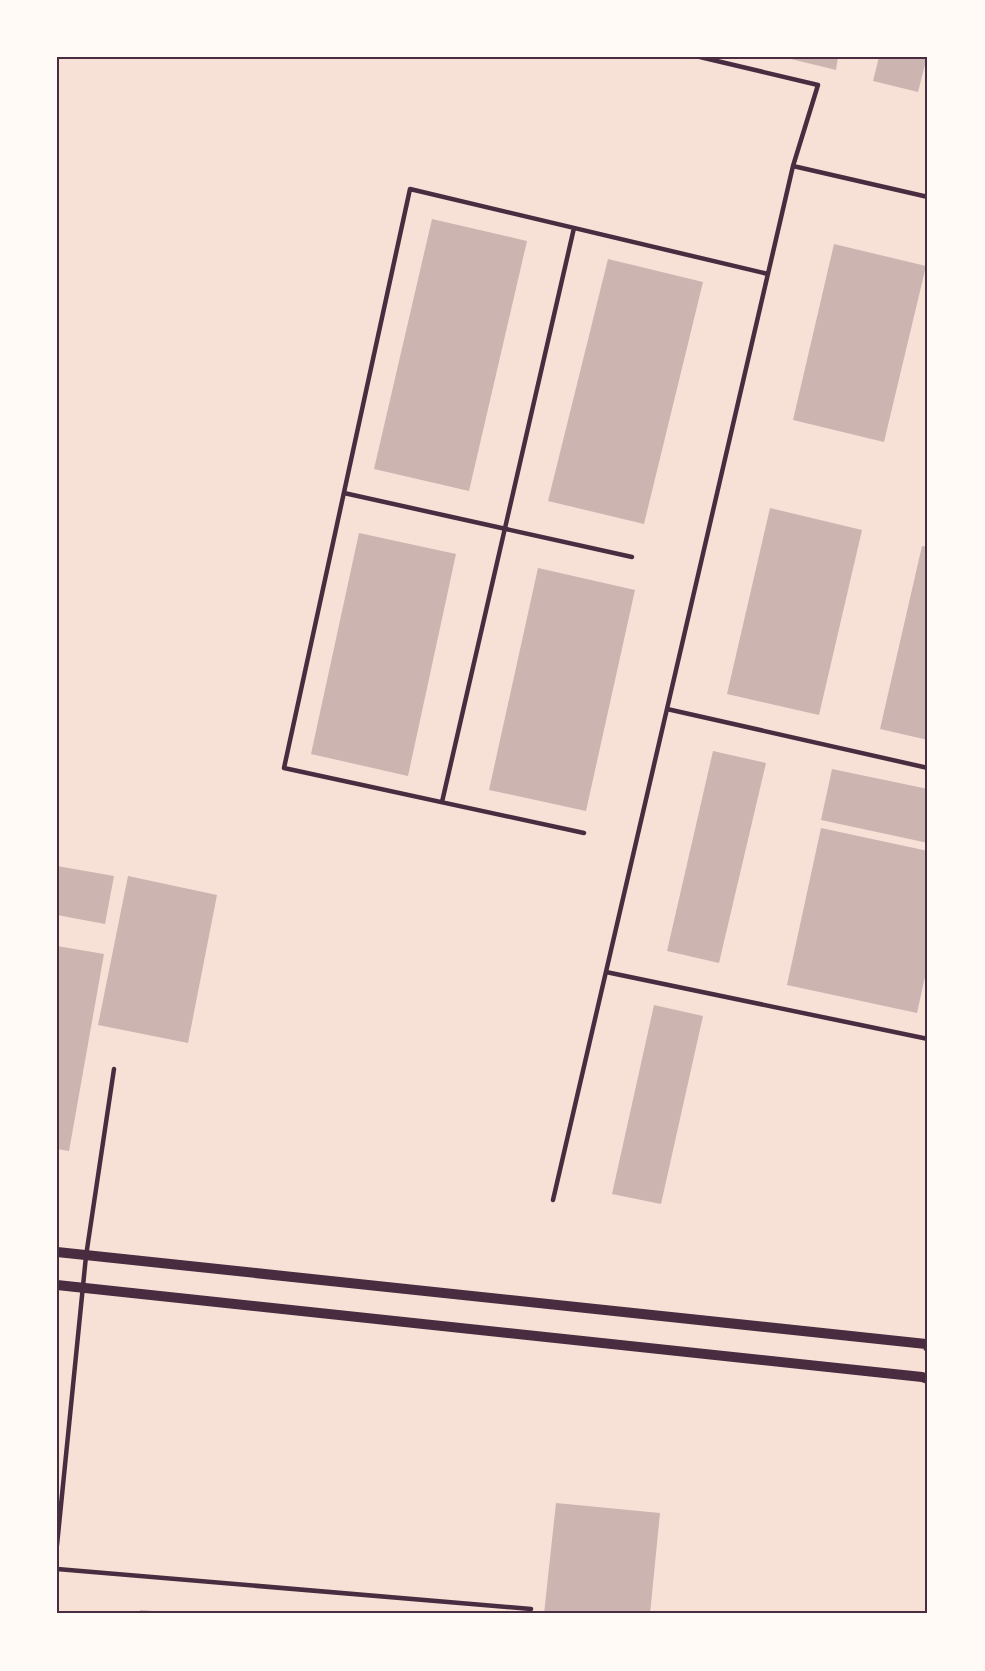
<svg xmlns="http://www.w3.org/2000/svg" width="985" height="1671" font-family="'Exo 2',sans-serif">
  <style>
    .building { fill: #ccb4b1 }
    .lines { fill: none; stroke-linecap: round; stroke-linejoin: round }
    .service { stroke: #4a2c40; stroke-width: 4.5 }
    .tertiary { stroke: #4a2c40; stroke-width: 10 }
    .neatline { fill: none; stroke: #4a2c40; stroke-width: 2 }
  </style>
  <rect width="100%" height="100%" fill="#f7e1d7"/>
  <path class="building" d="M783 57H838L836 70Z
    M879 57H927L918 92 873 81Z
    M432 219 527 241 469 491 374 469Z
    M834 244 926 266 884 442 793 420Z
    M608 259 703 282 644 524 548 501Z
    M770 508 862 530 819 715 727 694Z
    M359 533 456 554 408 776 311 754Z
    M922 546 928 547V740L880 729Z
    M538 568 635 590 586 811 489 790Z
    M713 751 766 763 719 963 667 951Z
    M832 769 928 789V843L821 820Z
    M821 828 928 851V963L917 1013 787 985Z
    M57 866 114 876 105 924 57 915Z
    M128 876 217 895 188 1043 98 1025Z
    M57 946 104 954 69 1151 57 1149Z
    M654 1005 703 1016 661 1204 612 1194Z
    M556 1503 660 1513 650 1614H544Z
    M140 1610 166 1612V1614H139Z"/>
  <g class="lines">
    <path class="service" d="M793 166 928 197
      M344 493 632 557
      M667 709 928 768
      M442 802 574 228
      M584 833 284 768 410 189 768 274
      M606 972 928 1039
      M553 1200 793 166 818 85 700 57
      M57 1545 86 1256 114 1069
      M57 1569 531 1609"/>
    <path class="tertiary" d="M57 1252 926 1344 928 1347
      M57 1285 922 1377 928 1379"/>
  </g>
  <rect width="985" height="1671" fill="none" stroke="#fffaf5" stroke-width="117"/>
  <rect x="58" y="58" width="868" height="1554" class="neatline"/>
</svg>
